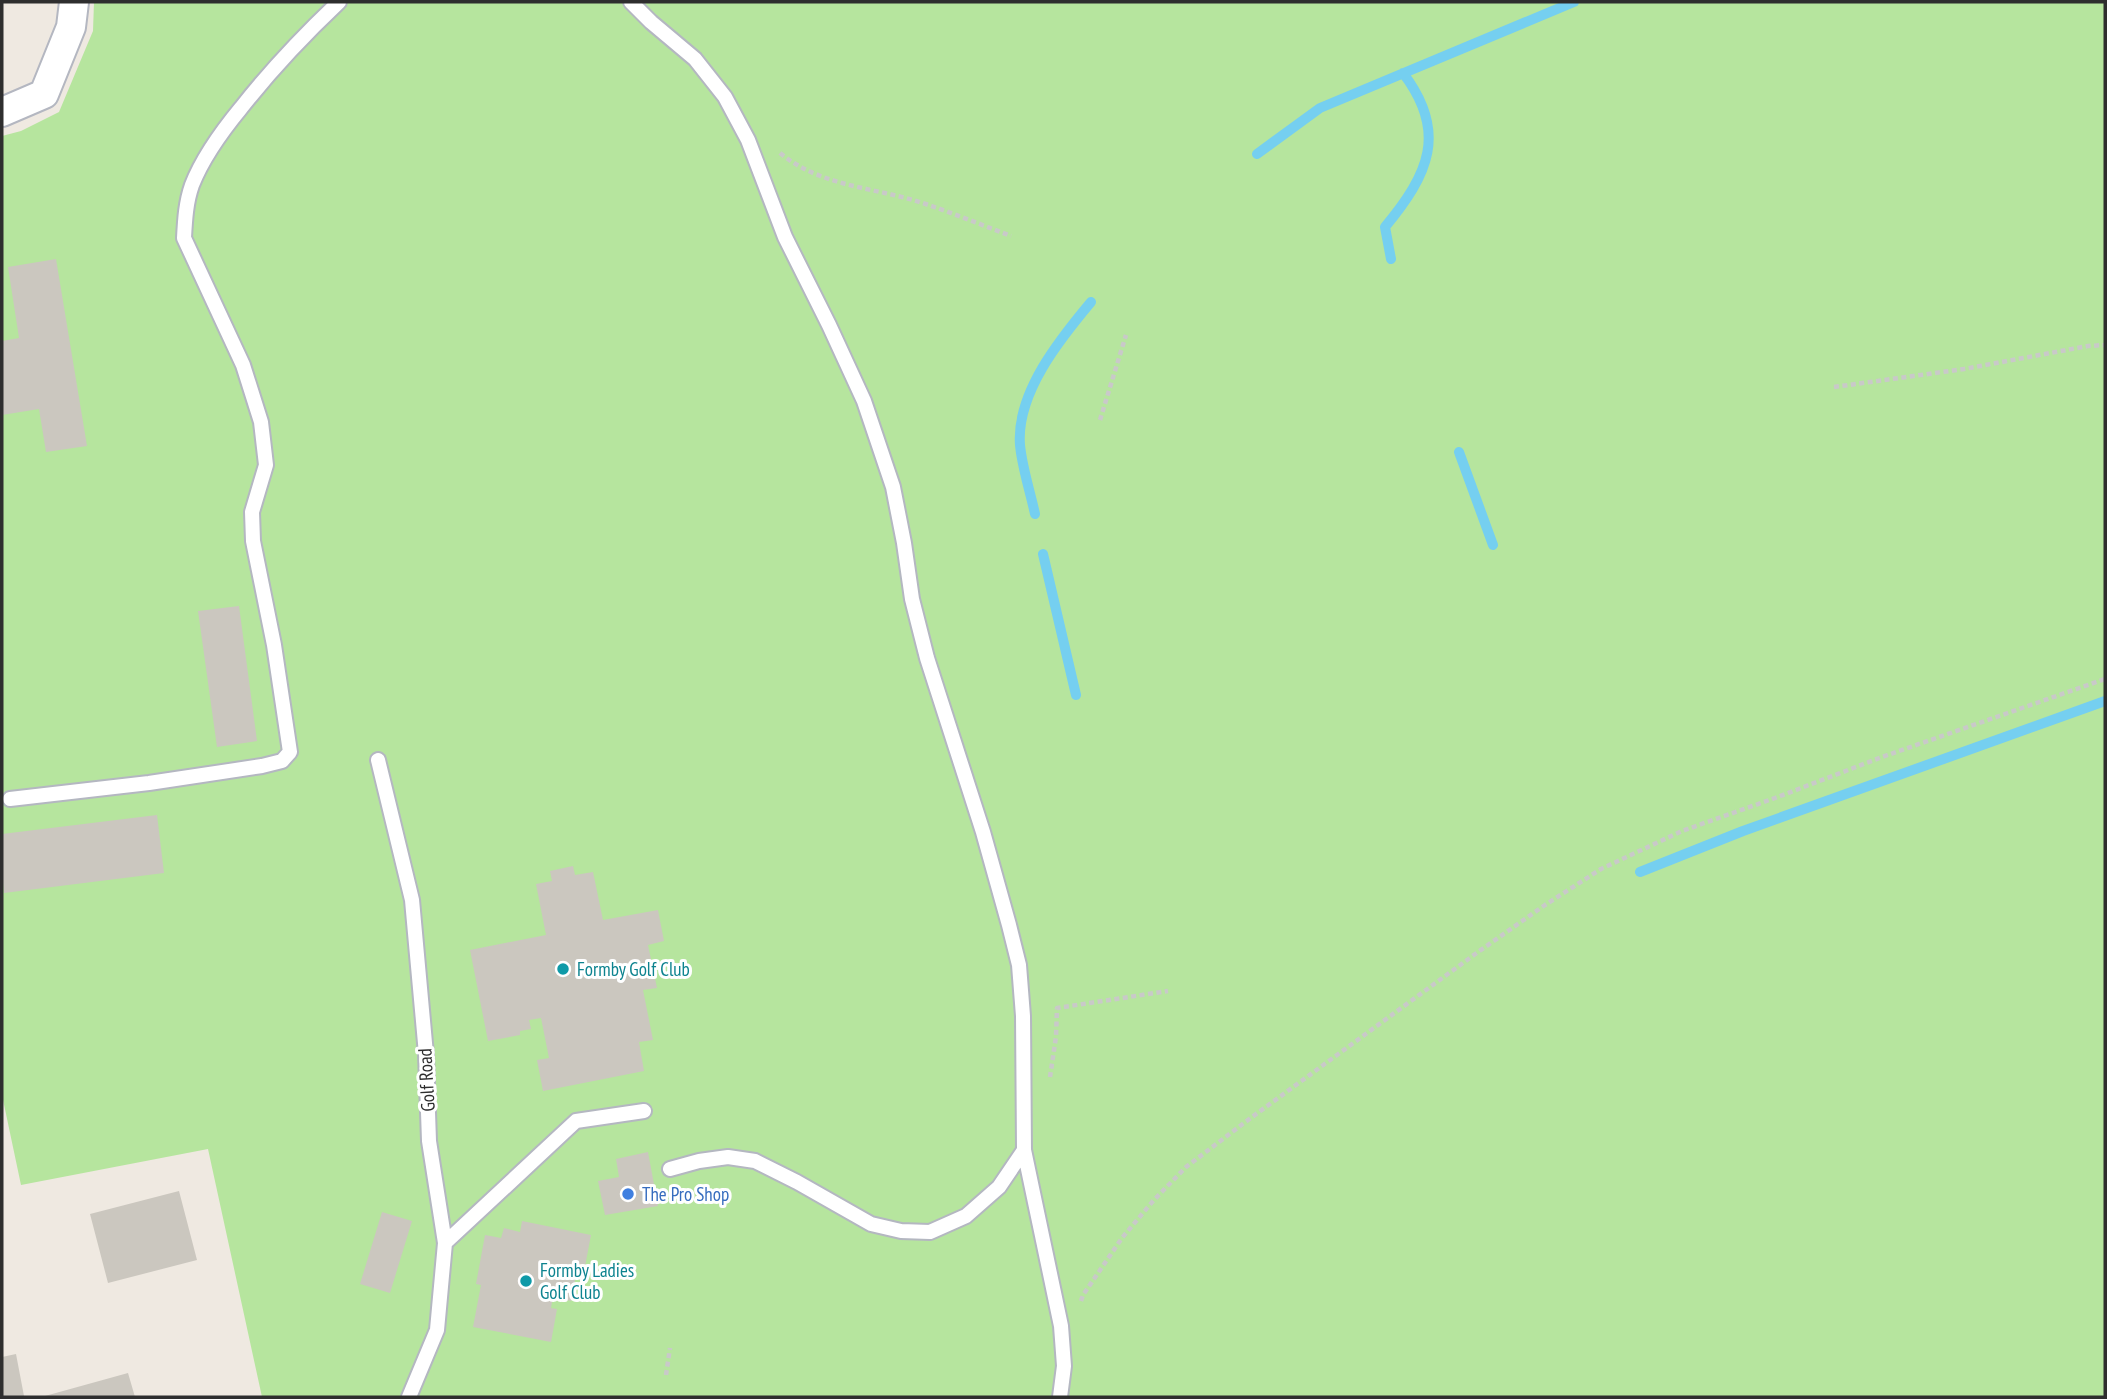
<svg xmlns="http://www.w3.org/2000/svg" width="2107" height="1399" font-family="'PT Sans Narrow',sans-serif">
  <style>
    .green { fill: #b6e59e }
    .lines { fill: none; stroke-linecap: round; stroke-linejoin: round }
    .stream { stroke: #75cff0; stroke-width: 10 }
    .building { fill: #cbc7bf }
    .service-casing { stroke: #b4b7c1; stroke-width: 18 }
    .minor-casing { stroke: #b4b7c1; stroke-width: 32 }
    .path { stroke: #c9c9c9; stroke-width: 4.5; stroke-dasharray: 5 3.5; stroke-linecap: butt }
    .service { stroke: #fff; stroke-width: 14 }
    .minor { stroke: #fff; stroke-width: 28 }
    .culture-dot { fill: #0f9aa8; stroke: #fff; stroke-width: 2.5 }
    .shop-dot { fill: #3f7fe0; stroke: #fff; stroke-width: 2.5 }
    .labels { text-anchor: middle; stroke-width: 6; stroke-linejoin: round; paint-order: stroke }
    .culture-label { font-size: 19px; fill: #0d838f; stroke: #fff; text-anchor: start }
    .street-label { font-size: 19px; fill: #2e2e2e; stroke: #fff }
    .shop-label { font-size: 19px; fill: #366cbe; stroke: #fff; text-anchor: start }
  </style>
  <rect width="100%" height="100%" fill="#efe9e1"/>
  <path class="green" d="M94 2H2105V1397H262L208 1149 21 1185 2 1095V136L21 131 59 112 93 31Z"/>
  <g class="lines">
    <path class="stream" d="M1257 154 1320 108 1574 2
      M1391 259 1385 227C1429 174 1448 132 1403 73
      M1459 452 1493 545
      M1035 514C1030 491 1022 467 1020 445 1016 393 1060 339 1091 302
      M1043 554 1076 695
      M1640 872 1743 831 2105 701"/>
  </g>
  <path class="building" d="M56 259 87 446 46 452 39 409 2 415V341L19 338 8 267Z
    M239 606 257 741 217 747 198 611Z
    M157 815 164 873 4 893 2 872V834Z
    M573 866 575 875 593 872 603 920 658 910 664 941 648 945 657 988 643 990 653 1040 639 1042 644 1071 543 1091 537 1060 549 1058 541 1018 529 1020 531 1029 520 1031V1035L488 1041 470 950 546 935 536 884 552 881 550 871Z
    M648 1152 658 1206 605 1215 598 1181 619 1177 616 1159Z
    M179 1191 197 1260 108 1283 90 1214Z
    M382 1212 412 1221 390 1293 360 1284Z
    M522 1221 591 1235 583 1277 576 1275 571 1301 553 1297 551 1308 557 1309 551 1342 473 1327 481 1285 476 1284 485 1235 501 1238 504 1228 520 1232Z
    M16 1354 24 1396 2 1397V1357Z
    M128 1373 135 1397H45V1396Z"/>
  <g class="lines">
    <defs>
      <path id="service" d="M631 2 651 22 695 59 725 97 748 140 785 237 829 325 864 401 893 487 904 543 912 599 927 658 983 832 1009 925 1019 965 1023 1016 1024 1150 999 1187 966 1216 930 1232 901 1231 871 1224 797 1182 755 1161 728 1157 699 1161 670 1169
        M378 760 412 900 426 1054 429 1141 445 1243 437 1330 409 1397
        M10 799 149 783 262 766 282 761 290 752 274 645 253 541 252 512 266 465 261 422 243 365 184 238C185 219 186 202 192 185 203 157 222 131 241 108 271 70 304 35 339 2
        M1024 1150 1061 1326 1064 1366 1060 1397
        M445 1243 576 1121 644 1111"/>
      <path id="minor" d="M2 112 44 94 71 27 74 2"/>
    </defs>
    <use href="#service" class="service-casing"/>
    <use href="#minor" class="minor-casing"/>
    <path class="path" d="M780 153C819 185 868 187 913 200 946 210 979 224 1011 236
      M1834 387 1964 369 2088 346 2105 345
      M1100 420 1126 335
      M1050 1077 1056 1037 1057 1008 1168 991
      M1081 1301 1083 1295 1122 1238 1153 1201 1186 1167 1248 1120 1478 952 1545 905 1601 869 1682 831 1775 798 1882 757 2105 679
      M666 1375 670 1348"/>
    <use href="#service" class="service"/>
    <use href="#minor" class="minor"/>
  </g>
  <g class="culture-dot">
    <circle cx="563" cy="969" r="7"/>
    <circle cx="526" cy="1281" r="7"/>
  </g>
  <circle class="shop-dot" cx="628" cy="1194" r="7"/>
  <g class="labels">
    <g class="culture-label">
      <text x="577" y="976">Formby Golf Club</text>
      <text x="540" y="1277">Formby Ladies<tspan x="540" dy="22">Golf Club</tspan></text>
    </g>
    <g class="street-label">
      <text transform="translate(426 1080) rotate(-93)" y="7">Golf Road</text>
    </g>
    <g class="shop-label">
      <text x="642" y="1201">The Pro Shop</text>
    </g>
  </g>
  <rect width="2107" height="1399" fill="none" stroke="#2e2e2e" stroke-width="7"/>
</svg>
